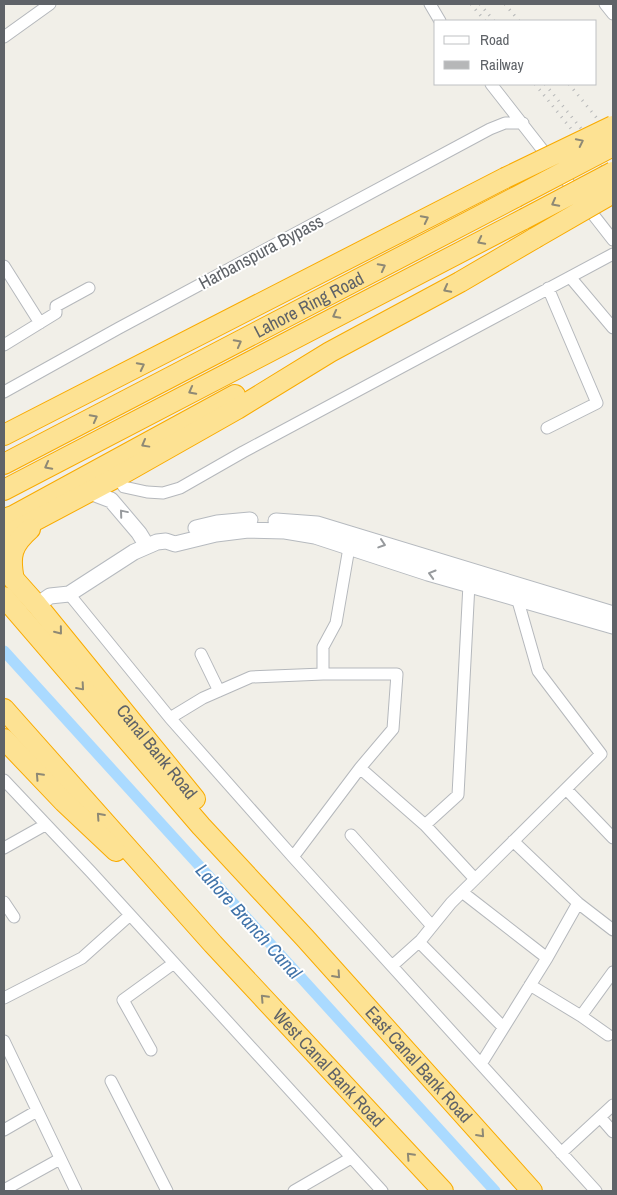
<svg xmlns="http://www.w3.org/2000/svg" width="617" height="1195" font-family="'Archivo Narrow',sans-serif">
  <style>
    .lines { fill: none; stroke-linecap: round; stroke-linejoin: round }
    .canal { stroke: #aadaff; stroke-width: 11 }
    .street-casing { stroke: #b5b8bc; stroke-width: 13 }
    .secondary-casing { stroke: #b6babf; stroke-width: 17 }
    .highway-casing { stroke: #f9ab00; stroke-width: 22 }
    .street { stroke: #fff; stroke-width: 11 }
    .secondary { stroke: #fff; stroke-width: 15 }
    .highway { stroke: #fde293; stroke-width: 20 }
    .rail { stroke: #b6b7b8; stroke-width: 3; stroke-dasharray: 1 6; stroke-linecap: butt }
    .highway-bridge-casing { stroke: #f9ab00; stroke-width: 22; stroke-linecap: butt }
    .highway-bridge { stroke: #fde293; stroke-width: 20 }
    .oneway { stroke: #8e8975 }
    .oneway2 { stroke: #979a9d }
    .labels { text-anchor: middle; stroke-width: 4; stroke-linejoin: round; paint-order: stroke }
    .street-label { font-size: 18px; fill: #5f6368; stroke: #fff }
    .water-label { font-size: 19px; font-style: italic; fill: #4174aa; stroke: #fff }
  </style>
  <rect width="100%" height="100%" fill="#f1efe8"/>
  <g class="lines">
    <path class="canal" d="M4 651 495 1191"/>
    <defs>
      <path id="street" d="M430 4 440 21
        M605 4 613 14
        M4 37 50 4
        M491 84 613 240
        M4 266 40 323
        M570 277 613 328
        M4 345 56 313V306L89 288
        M4 392 119 328 490 129 505 123H523
        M547 428 597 403 548 288
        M117 477 124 487 147 492 163 493 180 488 243 452 613 254
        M350 542 336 623 323 647V674H397L393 729 360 768 425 825
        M468 577 469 584 458 795 425 825 475 879
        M69 594 170 718 293 857 596 1191
        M201 654 219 691
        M170 718 203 698 251 677 323 674
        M4 780 91 872 382 1191
        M566 789 613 838
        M351 835 432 926
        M513 841 578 903 613 930
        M4 848 45 825
        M293 857 360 768
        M462 892 547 958
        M4 902 14 917
        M419 942 503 1027
        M392 966 421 940 451 903 601 754 538 671 516 594
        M530 985 581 1016 608 1035
        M4 998 82 958 130 915
        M581 1016 613 972
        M4 1041 76 1191
        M151 1050 123 1000 174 963
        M481 1064 547 958 578 903
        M111 1081 167 1191
        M600 1117 613 1132
        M4 1130 37 1111
        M561 1153 613 1105
        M4 1190 60 1159
        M294 1191 351 1158"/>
      <path id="secondary" d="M90 492 111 500 139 533 147 546
        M276 521 317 524 613 614
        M196 528 217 523 250 520
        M37 605 50 596 69 594 134 552 157 542 166 541 175 544 216 534 248 530 285 531 315 536 428 573 613 626"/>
      <g id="highway">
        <path d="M4 435 505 178"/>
        <path id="s1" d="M4 464 516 197"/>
        <path d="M4 490 524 219"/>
        <path d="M4 519 13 516 235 395"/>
        <path d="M4 537 117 477 237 409 330 352 460 282 535 238"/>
        <path id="s2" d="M4 568 37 605 195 799"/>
        <path d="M14 580C9 555 12 545 30 529"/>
        <path id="s3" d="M4 597 201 826 305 938 532 1191"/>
        <path id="s4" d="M4 709 213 944 443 1191"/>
        <path d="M4 739 64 802 116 851"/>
      </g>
    </defs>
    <use href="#street" class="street-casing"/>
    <use href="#secondary" class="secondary-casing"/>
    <use href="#highway" class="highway-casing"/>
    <use href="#street" class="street"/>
    <use href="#secondary" class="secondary"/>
    <use href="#highway" class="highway"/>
    <path class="rail" d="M471 4 485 21
      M480 4 494 21
      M505 4 519 21
      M535 84 613 181
      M545 84 613 168
      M569 84 613 138"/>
    <defs>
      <path id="highway-bridge" d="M505 178 613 126
        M516 197 613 146
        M524 219 613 172
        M535 238 613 193"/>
    </defs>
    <use href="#highway-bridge" class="highway-bridge-casing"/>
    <use href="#highway-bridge" class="highway-bridge"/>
  </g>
  <defs><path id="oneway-chevron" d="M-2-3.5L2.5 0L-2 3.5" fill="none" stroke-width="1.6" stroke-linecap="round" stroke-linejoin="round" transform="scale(1.25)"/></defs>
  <g class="oneway">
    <use href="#oneway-chevron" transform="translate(580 142) rotate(-26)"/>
    <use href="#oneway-chevron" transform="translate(555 203) rotate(152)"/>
    <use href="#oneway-chevron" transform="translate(425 219) rotate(-27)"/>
    <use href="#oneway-chevron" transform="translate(481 241) rotate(153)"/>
    <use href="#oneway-chevron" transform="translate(382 267) rotate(-28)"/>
    <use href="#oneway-chevron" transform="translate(447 289) rotate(152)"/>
    <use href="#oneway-chevron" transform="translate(336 315) rotate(152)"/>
    <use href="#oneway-chevron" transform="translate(238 343) rotate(-28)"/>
    <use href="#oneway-chevron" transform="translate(141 366) rotate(-27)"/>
    <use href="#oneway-chevron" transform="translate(192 391) rotate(152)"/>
    <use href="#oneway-chevron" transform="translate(94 418) rotate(-28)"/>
    <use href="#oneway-chevron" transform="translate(145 444) rotate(151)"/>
    <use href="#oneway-chevron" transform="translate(48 466) rotate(152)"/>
    <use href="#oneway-chevron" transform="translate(59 631) rotate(51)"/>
    <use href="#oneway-chevron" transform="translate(81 687) rotate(49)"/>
    <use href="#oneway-chevron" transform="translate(39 776) rotate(-133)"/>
    <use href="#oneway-chevron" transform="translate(100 816) rotate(-132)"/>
    <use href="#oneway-chevron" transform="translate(337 975) rotate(48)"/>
    <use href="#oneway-chevron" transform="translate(264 998) rotate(-133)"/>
    <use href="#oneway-chevron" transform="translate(481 1134) rotate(48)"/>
    <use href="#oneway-chevron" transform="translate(410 1156) rotate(-133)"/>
  </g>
  <g class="oneway2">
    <use href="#oneway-chevron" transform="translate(123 513) rotate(-130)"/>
    <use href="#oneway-chevron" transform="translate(382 544) rotate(18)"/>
    <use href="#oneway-chevron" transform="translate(432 574) rotate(-164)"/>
  </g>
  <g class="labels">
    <g class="street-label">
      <text transform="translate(261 252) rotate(-28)" y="6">Harbanspura Bypass</text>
      <text dy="6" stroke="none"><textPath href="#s1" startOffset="344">Lahore Ring Road</textPath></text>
      <text dy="6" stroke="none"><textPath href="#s2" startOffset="239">Canal Bank Road</textPath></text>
      <text dy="6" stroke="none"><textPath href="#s3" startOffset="625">East Canal Bank Road</textPath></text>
      <text dy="6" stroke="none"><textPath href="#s4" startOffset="484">West Canal Bank Road</textPath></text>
    </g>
    <g class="water-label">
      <text transform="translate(249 921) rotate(48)" y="7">Lahore Branch Canal</text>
    </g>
  </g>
  <rect width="617" height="1195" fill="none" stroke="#5f6368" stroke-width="10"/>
  <rect x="434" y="20" width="162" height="65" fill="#ffffff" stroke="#bfc1c3"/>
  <rect x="444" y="36" width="25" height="8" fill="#ffffff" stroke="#bfc1c3"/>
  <text x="480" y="45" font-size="15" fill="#5f6368">Road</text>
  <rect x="444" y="61" width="25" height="8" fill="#b6b7b8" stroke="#bfc1c3"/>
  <text x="480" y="70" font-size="15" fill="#5f6368">Railway</text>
</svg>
